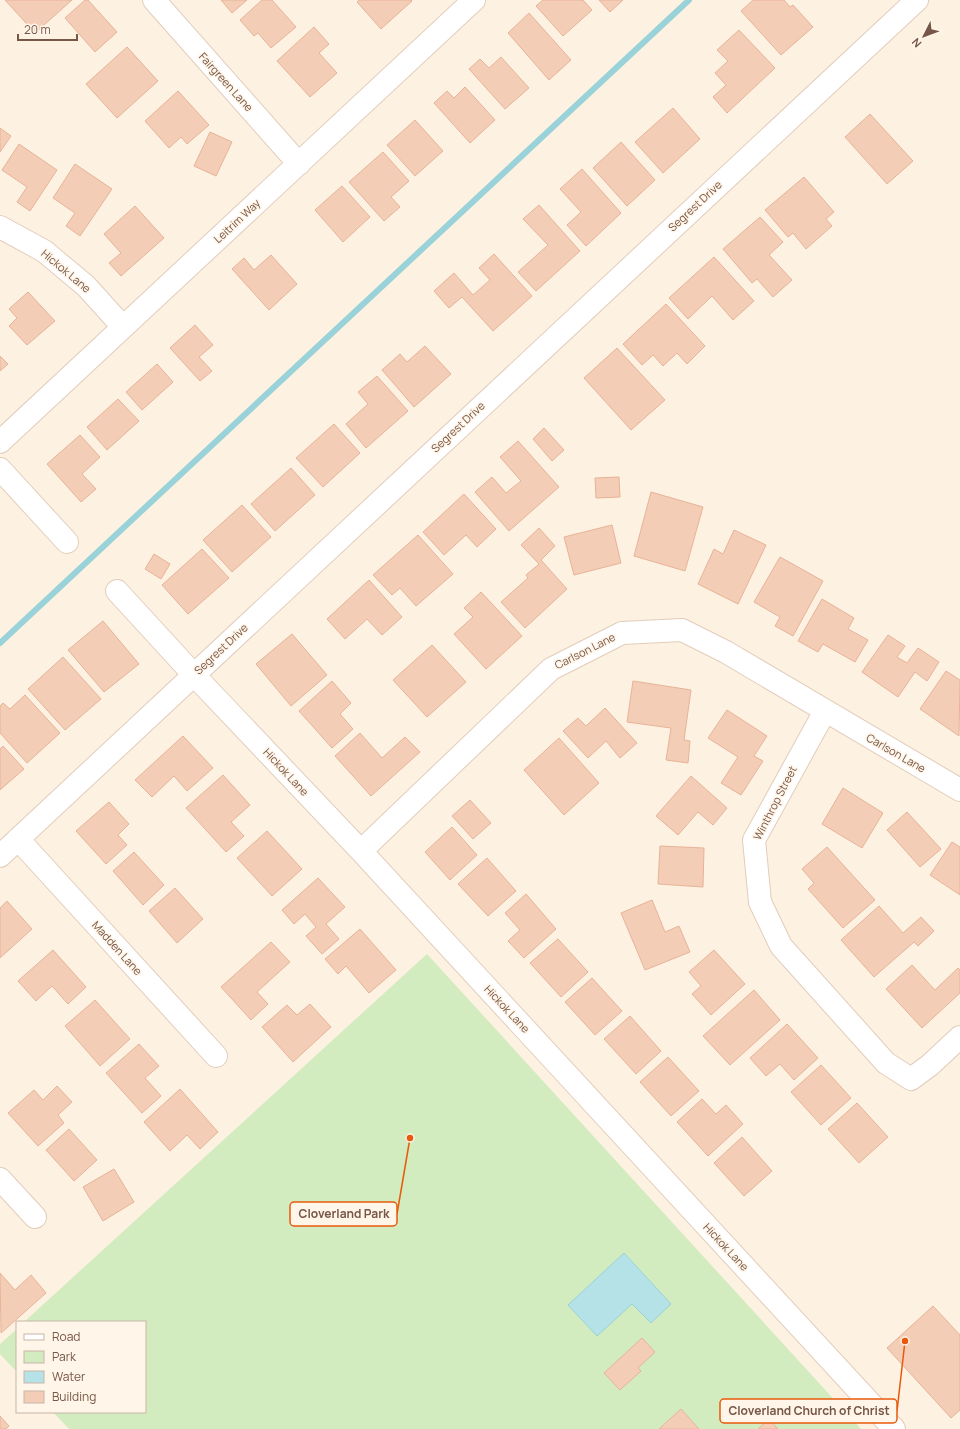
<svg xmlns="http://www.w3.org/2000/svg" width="960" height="1429" font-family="Manrope,sans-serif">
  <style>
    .green { fill: #d2ebbf }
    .water { fill: #b5e2e7; stroke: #9ad2d9 }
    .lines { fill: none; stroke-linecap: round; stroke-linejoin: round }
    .stream { stroke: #9ad2d9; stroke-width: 6 }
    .building { fill: #f4cdb7; stroke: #e7b397 }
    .street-casing { stroke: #e2cdbc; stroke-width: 24 }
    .street { stroke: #fff; stroke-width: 22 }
    .labels { text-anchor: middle; stroke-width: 3; stroke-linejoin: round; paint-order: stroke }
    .street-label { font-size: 11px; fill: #755647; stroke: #fff5e8 }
    .leader { fill: none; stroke: #e8590c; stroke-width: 1.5 }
    .callout-dot { fill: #e8590c; stroke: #fff5e8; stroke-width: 1.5 }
    .callout { fill: #fff5e8; stroke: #e8590c; stroke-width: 1.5 }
    .callout-label { font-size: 12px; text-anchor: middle; font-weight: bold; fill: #755647 }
  </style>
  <rect width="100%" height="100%" fill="#fdf1e1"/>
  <path class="green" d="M427 954 861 1429H69L53 1412H145V1322H24Z
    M17 1329V1372L0 1354V1344Z"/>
  <path class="water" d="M624 1253 671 1304 651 1323 632 1304 597 1336 568 1305Z"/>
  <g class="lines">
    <path class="stream" d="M0 643 689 0"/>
  </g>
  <path class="building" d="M5 0H72L35 33Z
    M85 0H88L117 32 95 52 65 18Z
    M221 0H247L232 13Z
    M262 0H272L296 27 271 48 258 33 254 36 240 20Z
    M359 0H411L412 1 381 29 357 2Z
    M543 0H583L592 10 563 36 536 6Z
    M599 0H623L610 12Z
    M753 0H784L790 7 793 5 813 27 781 55 741 11Z
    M529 13 571 60 549 80 508 33Z
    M314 27 329 44 319 53 337 73 310 97 277 61Z
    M739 30 775 68 727 113 713 97 726 85 715 73 728 61 717 50Z
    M127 47 158 81 117 118 86 84Z
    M501 57 529 88 505 109 469 69 480 59 489 68Z
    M465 87 495 120 470 143 434 103 447 91 454 98Z
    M178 91 209 125 187 144 181 137 169 148 145 121Z
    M673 108 700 139 663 173 635 142Z
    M870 114 913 161 887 184 845 137Z
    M415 120 443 151 415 176 387 145Z
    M0 128 11 136 0 152Z
    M210 132 232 142 216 176 194 166Z
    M621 142 655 180 627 206 593 168Z
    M19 144 57 170 30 211 17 202 27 187 2 170Z
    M383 152 409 181 391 197 400 207 384 221 349 182Z
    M75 164 112 189 80 236 66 226 75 213 53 198Z
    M582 169 621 213 586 246 567 225 581 212 560 189Z
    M804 177 834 212 826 219 832 226 806 249 793 233 788 237 765 210Z
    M342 186 370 217 343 242 315 210Z
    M539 205 580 251 536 291 518 272 548 245 523 219Z
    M135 206 164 238 121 276 109 263 121 253 104 234Z
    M760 217 783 242 769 255 792 280 773 297 757 279 752 283 723 249Z
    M494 254 532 296 493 331 462 297 449 308 434 291 454 273 473 295 490 280 479 268Z
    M271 255 297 284 269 310 232 269 244 258 254 270Z
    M714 257 754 301 733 320 712 296 688 319 669 298Z
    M28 292 55 321 27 345 9 326 17 318 9 309Z
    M666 304 705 346 687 364 677 353 663 366 653 355 642 365 623 344Z
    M195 325 213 345 199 357 212 371 200 381 170 348Z
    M425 346 451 374 414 407 382 370 400 354 407 362Z
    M617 348 665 400 631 430 584 378Z
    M0 356 8 364 0 371Z
    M157 364 173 382 142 410 126 392Z
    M377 376 408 411 366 448 346 424 368 404 358 392Z
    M118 399 139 421 107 450 87 427Z
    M334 424 360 453 323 487 296 458Z
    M544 428 564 450 552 461 533 439Z
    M80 435 100 457 82 474 96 489 81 502 47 464Z
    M518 441 559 487 509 531 475 492 492 477 506 493 521 481 500 457Z
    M291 468 315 495 275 531 251 504Z
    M619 477 620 497 596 498 595 478Z
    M651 492 703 507 685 571 634 556Z
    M464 494 496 529 477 547 466 535 444 555 423 532Z
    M242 505 271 537 232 572 203 540Z
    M612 525 621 563 574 575 564 537Z
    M539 528 555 546 541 560 567 589 525 628 501 602 528 578 526 575 539 564 521 545Z
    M734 530 766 545 738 604 698 584 714 549 723 554Z
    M418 535 453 574 416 606 400 588 392 595 373 575Z
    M202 549 229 578 188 614 162 585Z
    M154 554 170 564 161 579 145 569Z
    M780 557 823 581 793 636 775 626 780 617 754 602Z
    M369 580 402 617 382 635 367 619 345 639 327 619Z
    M481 592 522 636 486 669 454 634 473 617 464 608Z
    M822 599 854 618 848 629 868 640 855 662 823 644 818 652 798 641Z
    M103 621 139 664 104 692 68 650Z
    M292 634 327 675 291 706 256 664Z
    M888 635 905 646 897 657 907 663 918 648 939 662 927 681 915 672 898 697 862 672Z
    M432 645 466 682 427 717 393 680Z
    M63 657 101 699 65 730 28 689Z
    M946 671 960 680 959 736 920 709Z
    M332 681 351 703 340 714 353 729 332 748 299 711Z
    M633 681 691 690 684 740 690 741 688 763 666 760 671 728 627 722Z
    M25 695 60 733 27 763 0 733V706L3 703 10 709Z
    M605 708 637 743 620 758 606 741 588 758 563 731 578 718 586 726Z
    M727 710 767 736 754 756 763 761 741 795 721 783 738 757 708 738Z
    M360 733 382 758 405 737 420 752 371 796 335 756Z
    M183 736 213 768 187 791 174 776 152 797 135 780Z
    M559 738 599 783 564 815 524 770Z
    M3 746 24 769 0 790V749Z
    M223 775 250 805 231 822 244 836 226 852 186 808Z
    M691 776 727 808 713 825 698 812 678 835 656 816Z
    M843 788 883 813 862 848 822 824Z
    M470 800 491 823 473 839 452 816Z
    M109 802 129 824 118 835 127 845 106 864 76 831Z
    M907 812 941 849 920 867 887 830Z
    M452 827 477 855 450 880 425 852Z
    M267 831 302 869 272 896 237 858Z
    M952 842 960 847V895L930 875Z
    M660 846 704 848 703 887 658 884Z
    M827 847 875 900 843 928 808 889 814 883 802 869Z
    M134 852 164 885 143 905 113 871Z
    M487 858 516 891 488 916 458 884Z
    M318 878 345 907 326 924 339 939 322 954 306 936 316 927 305 914 294 924 282 910Z
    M175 888 203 919 177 943 149 911Z
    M526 894 556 929 524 958 508 941 520 930 505 913Z
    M652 900 665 932 679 926 690 952 645 970 621 913Z
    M7 901 32 929 0 958V908Z
    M879 906 903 933 921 917 934 931 918 946 914 942 874 977 841 940Z
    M360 929 396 970 369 993 346 966 338 974 325 959Z
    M558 939 588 972 561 997 530 963Z
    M271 942 290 962 257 992 268 1004 251 1020 221 987Z
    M53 950 86 987 68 1004 52 986 36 1001 18 981Z
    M714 950 745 984 711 1015 692 994 701 986 689 972Z
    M912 965 935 990 958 968 960 970V993L922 1028 886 989Z
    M592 978 622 1011 595 1035 565 1002Z
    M754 990 780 1020 730 1065 703 1036Z
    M95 1000 130 1039 100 1066 65 1026Z
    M310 1004 331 1027 293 1062 262 1027 287 1005 297 1015Z
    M630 1016 661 1051 636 1074 604 1039Z
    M787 1024 818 1058 794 1080 780 1064 766 1076 750 1058Z
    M139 1044 159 1066 145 1078 161 1096 142 1113 106 1073Z
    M668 1057 699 1091 671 1116 640 1082Z
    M821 1065 851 1098 821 1125 791 1092Z
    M57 1086 72 1102 58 1115 64 1123 38 1146 8 1113 34 1090 43 1100Z
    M180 1089 218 1132 200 1149 187 1135 170 1151 144 1122Z
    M702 1099 716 1114 726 1105 743 1124 708 1156 677 1122Z
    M857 1103 888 1137 859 1163 828 1129Z
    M69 1129 97 1160 74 1181 46 1150Z
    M742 1137 772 1171 744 1196 714 1163Z
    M114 1169 134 1202 103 1221 83 1187Z
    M0 1273 15 1290 31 1275 46 1293 1 1333Z
    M933 1306 960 1335V1410L951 1418 887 1348Z
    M642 1338 655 1352 638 1368 641 1371 620 1390 604 1373Z
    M681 1409 699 1429H659Z
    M0 1416 9 1426 6 1429H0Z
    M769 1419 778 1429H758Z"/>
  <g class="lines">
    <defs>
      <path id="street" d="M154 0 299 164
        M0 227 44 251 86 286 123 327
        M0 442 474 0
        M0 469 67 542
        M117 591 194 675 361 851 894 1429
        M825 711 754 840 760 902 781 946 886 1063 911 1079 930 1065 960 1037
        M18 839 216 1056
        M361 851 551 669 622 633 682 630 726 652 960 790
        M0 856 917 0
        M0 1179 35 1217"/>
    </defs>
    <use href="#street" class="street-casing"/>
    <use href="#street" class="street"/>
  </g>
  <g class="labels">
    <g class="street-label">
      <text transform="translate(226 82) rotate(48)" y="4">Fairgreen Lane</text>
      <text transform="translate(695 206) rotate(-43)" y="4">Segrest Drive</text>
      <text transform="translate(237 221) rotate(-43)" y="4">Leitrim Way</text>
      <text transform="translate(66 271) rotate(40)" y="4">Hickok Lane</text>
      <text transform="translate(458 427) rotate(-43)" y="4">Segrest Drive</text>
      <text transform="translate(221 649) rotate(-43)" y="4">Segrest Drive</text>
      <text transform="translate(585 651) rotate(-27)" y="4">Carlson Lane</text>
      <text transform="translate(896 753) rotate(30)" y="4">Carlson Lane</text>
      <text transform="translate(286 772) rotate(47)" y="4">Hickok Lane</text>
      <text transform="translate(775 803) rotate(-63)" y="4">Winthrop Street</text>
      <text transform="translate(117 948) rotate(48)" y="4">Madden Lane</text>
      <text transform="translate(507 1009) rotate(47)" y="4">Hickok Lane</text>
      <text transform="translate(726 1247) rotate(47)" y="4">Hickok Lane</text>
    </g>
  </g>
  <path class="leader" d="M410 1138L397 1214M905 1341L897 1411"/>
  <g class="callout-dot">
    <circle cx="410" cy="1138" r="4"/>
    <circle cx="905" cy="1341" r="4"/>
  </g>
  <g class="callout">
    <rect x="290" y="1202" width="107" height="24" rx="4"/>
    <rect x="720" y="1399" width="177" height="24" rx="4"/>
  </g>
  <g class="callout-label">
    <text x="344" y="1218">Cloverland Park</text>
    <text x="809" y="1415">Cloverland Church of Christ</text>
  </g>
  <rect x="16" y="1321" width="130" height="92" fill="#fff5e8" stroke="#c8b5a8"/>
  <rect x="24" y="1334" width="20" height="6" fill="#ffffff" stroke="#c8b5a8"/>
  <text x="52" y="1341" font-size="12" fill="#755647">Road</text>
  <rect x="24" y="1351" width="20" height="12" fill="#d2ebbf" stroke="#c8b5a8"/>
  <text x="52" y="1361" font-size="12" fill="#755647">Park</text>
  <rect x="24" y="1371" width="20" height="12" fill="#b5e2e7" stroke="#c8b5a8"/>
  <text x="52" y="1381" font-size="12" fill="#755647">Water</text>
  <rect x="24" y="1391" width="20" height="12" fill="#f4cdb7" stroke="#c8b5a8"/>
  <text x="52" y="1401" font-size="12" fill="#755647">Building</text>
  <g transform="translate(924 36) rotate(228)" stroke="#fff5e8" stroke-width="3" paint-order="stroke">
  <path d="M0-3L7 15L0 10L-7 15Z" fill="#755647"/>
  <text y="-6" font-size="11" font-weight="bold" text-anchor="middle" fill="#755647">N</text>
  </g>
  <path d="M18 34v6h59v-6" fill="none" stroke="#755647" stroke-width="2"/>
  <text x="24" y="34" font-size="12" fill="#755647" stroke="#fff5e8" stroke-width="3" paint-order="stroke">20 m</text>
</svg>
